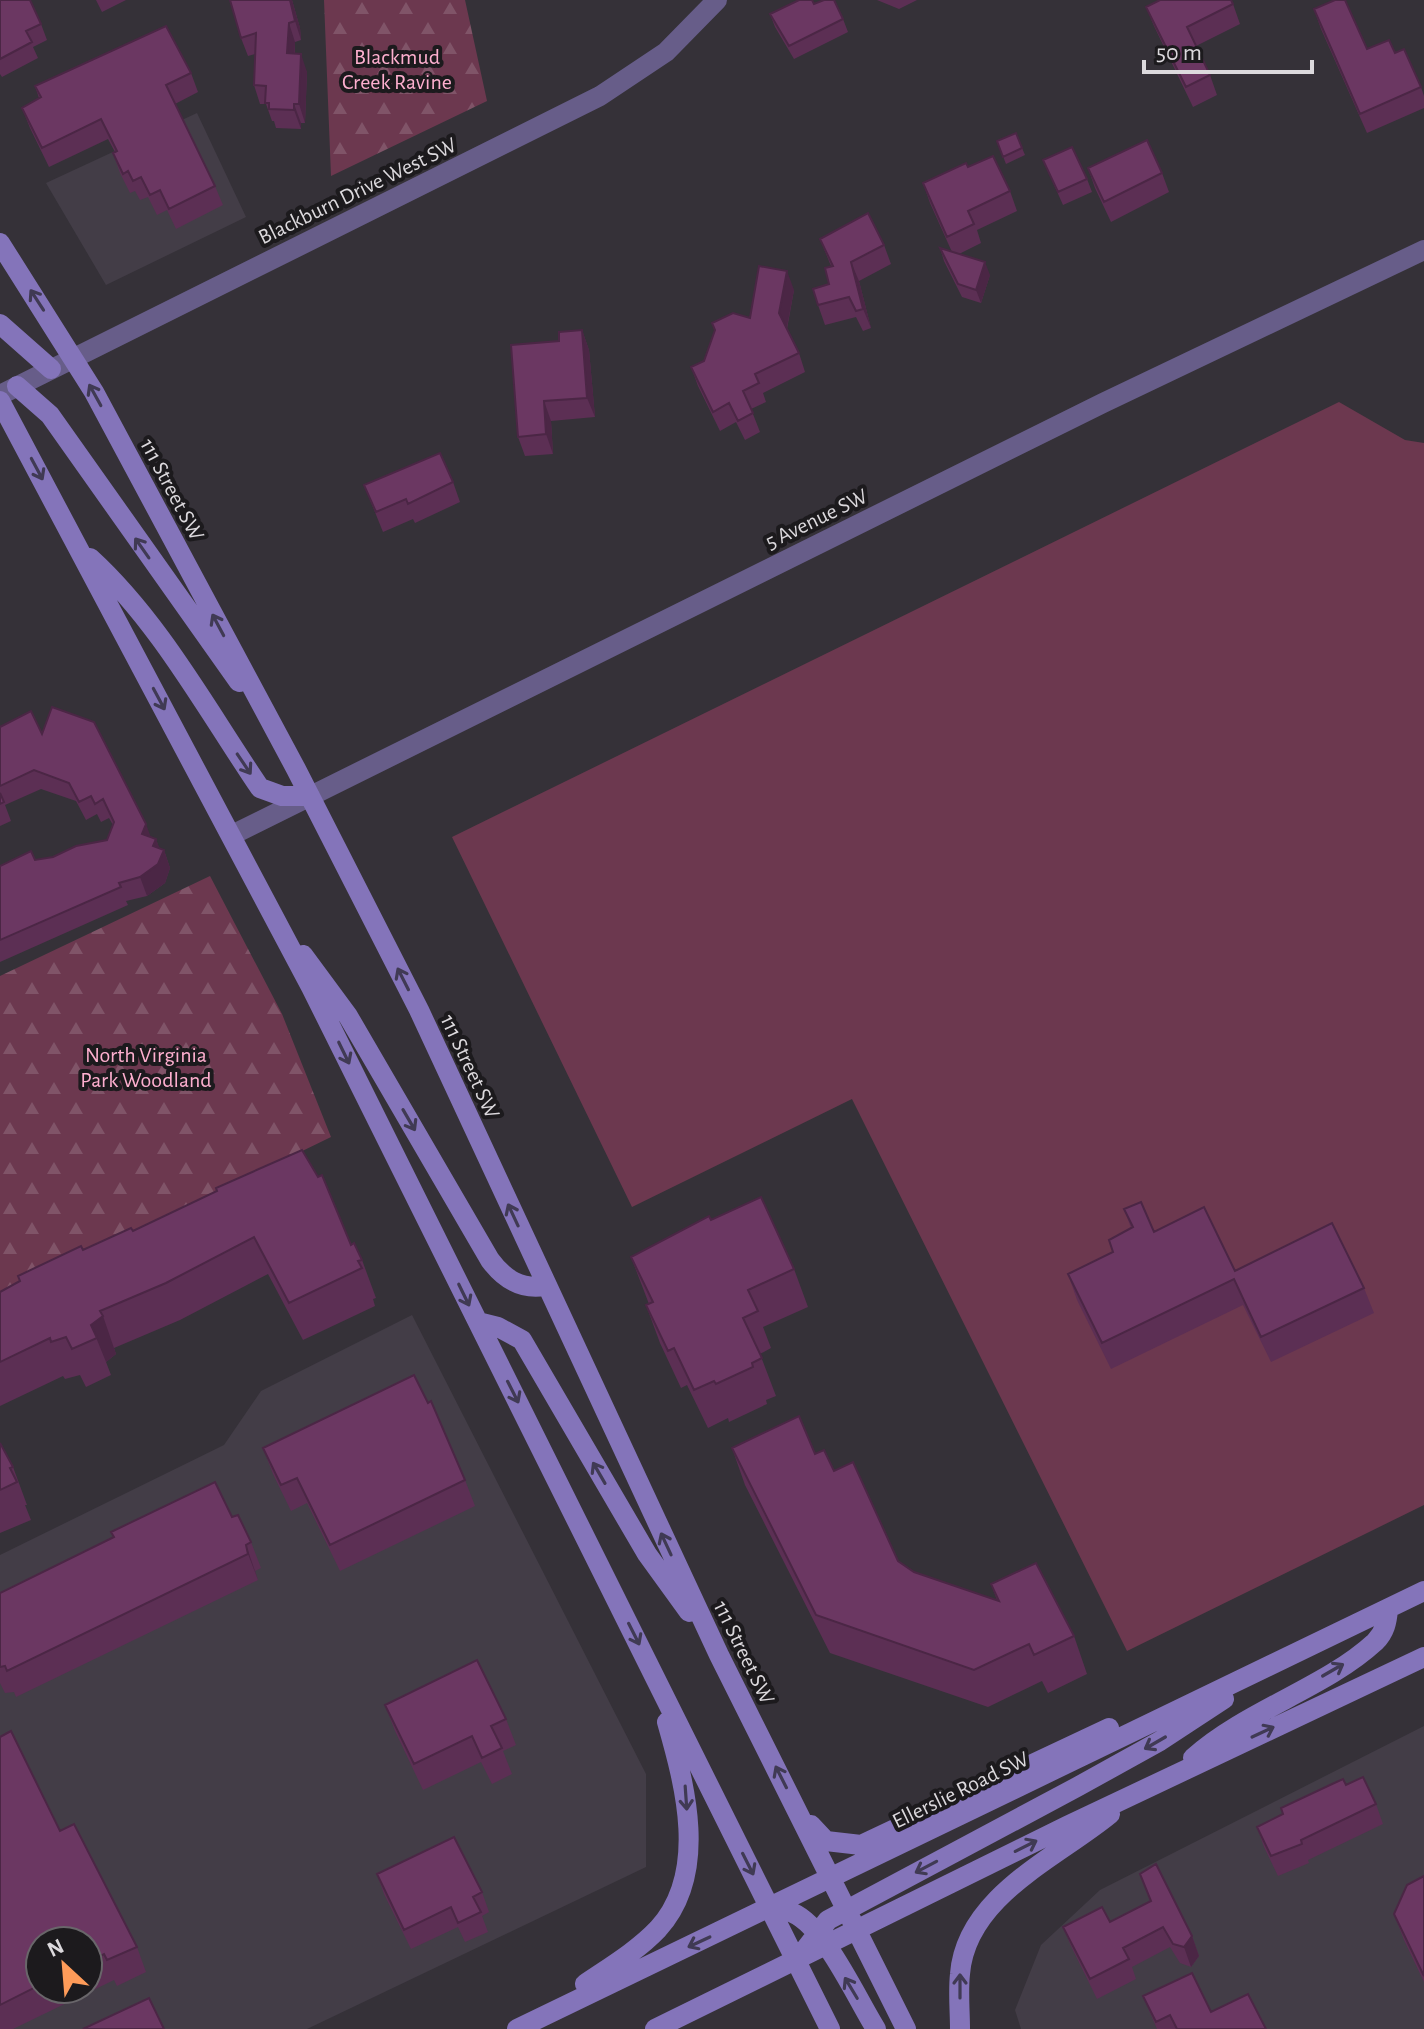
<svg xmlns="http://www.w3.org/2000/svg" width="1424" height="2029" font-family="'Alegreya Sans',sans-serif">
  <style>
    .built { fill: #433d47; fill-rule: evenodd }
    .forest { fill: url(#forest-firs) }
    .garden { fill: #6c384f }
    .lines { fill: none; stroke-linecap: round; stroke-linejoin: round }
    .minor { stroke: #675d89; stroke-width: 20 }
    .tertiary { stroke: #675d89; stroke-width: 20 }
    .secondary { stroke: #8474ba; stroke-width: 20 }
    .wall { fill: #5c2f54; fill-rule: evenodd }
    .shaded-wall { fill: #4b2645 }
    .building { fill: #6b3762; stroke: #4b2645; stroke-width: 2 }
    .oneway { stroke: #403a54 }
    .labels { text-anchor: middle; stroke-width: 8; stroke-linejoin: round; paint-order: stroke }
    .park-label { font-size: 22px; fill: #feafcf; stroke: #1c1a1d }
    .street-label { font-size: 22px; fill: #dcd9dd; stroke: #1c1a1d }
  </style>
  <defs>
    <pattern id="forest-firs" width="22" height="20" patternUnits="userSpaceOnUse" patternTransform="scale(2)"><rect width="22" height="20" fill="#6c384f"/><path d="M5 1l3.5 6h-7zM16 11l3.5 6h-7z" fill="#805468"/></pattern>
  </defs>
  <rect width="100%" height="100%" fill="#353138"/>
  <path class="built" d="M197 113 246 217 106 285 46 183Z
    M412 1315 646 1774V1867L307 2029H0V1555L224 1445 261 1391ZM40 1941H88V1989H40Z
    M1424 1726V2029H1021L1015 2010 1041 1945 1100 1890Z"/>
  <path class="forest" d="M324 0H465L487 101 331 176Z
    M210 876 282 1014 331 1137 0 1298V976Z"/>
  <path class="garden" d="M1339 402 1405 440 1424 443V1505L1127 1651 852 1099 632 1207 452 837Z"/>
  <g class="lines">
    <path class="minor" d="M232 835 1103 403 1424 250"/>
    <path class="tertiary" d="M0 395 600 96 666 52 717 0"/>
    <path class="secondary" d="M0 243 94 392 296 769 419 1010 719 1655 906 2029
      M0 324 51 369
      M17 386 50 415 239 682
      M0 401 311 987 830 2029
      M90 558C159 621 207 710 260 788L282 796H310
      M303 955 348 1016 490 1260C504 1279 521 1290 545 1286
      M478 1322 498 1327 522 1340 647 1554 689 1612
      M1193 1758C1247 1710 1325 1688 1375 1642 1385 1632 1387 1622 1388 1609
      M811 1825 826 1841 861 1845 1109 1728
      M769 1907C777 1909 786 1909 793 1913 825 1927 857 1999 876 2029
      M797 1960 828 1920 1077 1787 1160 1741 1224 1699
      M585 1984C610 1967 637 1951 658 1929 709 1873 685 1785 667 1722
      M517 2029 1424 1591
      M655 2029 1067 1826 1424 1657
      M960 2029C960 2011 958 1992 960 1974 966 1896 1058 1857 1110 1814"/>
  </g>
  <path class="wall" d="M0 0 41 24 47 40 33 47 38 58 2 77 0 74Z
    M96 0H126L102 12Z
    M292 0 300 28 301 40 295 42V53L307 72 305 123H301V129L276 128 274 121H272L266 104H260L254 85 255 54 248 56 241 38Z
    M877 0H917L899 9Z
    M814 4 843 19 848 32 794 59 775 27 770 14Z
    M1233 4 1240 24 1196 46 1210 75 1217 95 1193 107 1154 26 1146 7Z
    M1314 9 1367 49 1395 53 1421 87 1424 96V108L1367 133 1321 29Z
    M191 73 198 92 175 104 215 186 223 205 176 229 167 210 157 215 148 197 140 200 135 191 130 193 120 173 113 153 115 152 108 139 49 167 30 128 22 108 39 98 35 86Z
    M997 141 1022 148 1025 155 1006 164Z
    M1043 160 1087 179 1092 192 1063 205Z
    M968 167 1010 191 1017 211 977 230 981 243 959 254 990 275 981 303 962 297 944 261 940 248 952 252 930 203 923 183Z
    M1088 168 1162 173 1169 192 1111 222 1095 188Z
    M820 239 884 245 891 264 859 281 871 328 863 331 856 317 825 325 818 305 829 284 831 266Z
    M794 290 787 329 799 353 805 372 763 393 766 402 751 409 760 432 745 440 736 422 720 431 698 386 691 367 704 361 715 331 712 323 750 318Z
    M582 330 589 350 595 417 551 421 553 454 525 456 518 437 559 341Z
    M453 482 460 502 415 523 413 519 383 532 364 485Z
    M0 727 42 734 150 837 156 839 159 848 164 850 170 868 165 883 147 896 126 901 128 905 0 962V866L53 857 107 840 113 825 109 818 101 822 97 814 86 820 76 801 41 789 5 805 11 821 0 826Z
    M217 1191 351 1245 362 1260 376 1298 373 1299 375 1306 303 1340 268 1274 180 1320 114 1348 116 1354 106 1362 111 1375 86 1387 80 1375 65 1379 63 1376 0 1406V1292L20 1282 18 1276 133 1231Z
    M1124 1209 1154 1232 1235 1271 1364 1288 1374 1313 1271 1362 1243 1305 1111 1369 1077 1300 1068 1274 1113 1252 1131 1228Z
    M711 1220 794 1269 808 1307 763 1327 771 1348 760 1354 776 1396 766 1400 767 1404 729 1422 728 1418 708 1428 687 1385 681 1388 660 1343 646 1305 649 1304 631 1257Z
    M0 1443 13 1467 27 1505H25L31 1520 0 1533Z
    M263 1448 465 1480 475 1506 340 1571 307 1503 291 1511 273 1474Z
    M732 1448 815 1454 834 1471 898 1561 914 1572 997 1600 991 1584 1074 1636 1087 1674 1048 1693 1042 1681 988 1707 830 1653 745 1485Z
    M232 1517 251 1542 261 1568 255 1571 258 1580 16 1697 14 1692 5 1693 0 1683V1593Z
    M385 1705 506 1719 516 1745 503 1751 512 1774 492 1784 481 1762 423 1790 395 1731Z
    M0 1737 60 1831 137 1947 146 1972 117 1986 114 1980 13 2029H0ZM40 1941H88V1989H40Z
    M1346 1785 1376 1804 1383 1824 1308 1860 1309 1863 1278 1876 1264 1847 1257 1827Z
    M377 1874 482 1892 489 1912 482 1916 488 1932 465 1942 458 1927 411 1949 384 1894Z
    M1140 1874 1192 1936 1199 1956 1191 1967 1180 1963 1170 1947 1132 1967 1136 1979 1097 1999 1071 1946 1063 1927 1110 1922 1150 1901Z
    M1424 1876V1982L1404 1940 1394 1914Z
    M1143 1996 1211 2012 1266 2029H1157Z"/>
  <path class="shaded-wall" d="M290 0H292L300 28 301 40 295 21Z
    M289 23 295 42 294 72 287 53Z
    M301 54 307 72 305 123 299 104Z
    M294 104 301 123V129L294 110Z
    M851 262 859 281 871 328 863 309Z
    M985 262 990 275 981 303 976 290Z
    M787 271 794 290 786 332 779 313Z
    M582 330 589 350 595 417 587 398Z
    M544 401 551 421 553 454 546 434Z
    M146 824 153 843 142 834Z
    M156 839 162 855 164 850 170 868 165 883 147 896 140 877Z
    M103 1316 116 1354 106 1362 91 1325Z
    M246 1545 255 1571 258 1580 248 1554Z
    M1192 1936 1199 1956 1191 1967 1184 1947Z"/>
  <path class="building" d="M0 0H30L41 24 26 31 32 42 0 59Z
    M230 0H290L295 21 289 23 287 53 301 54 299 104H294V110L269 109V103H265L266 86 254 85 256 33 241 38Z
    M799 0H812L814 4 824 0H834L843 19 789 46 770 14Z
    M1160 0H1231L1233 4 1187 27 1210 75 1186 87 1146 7Z
    M1335 0H1345L1367 49 1389 40 1395 53 1404 49 1421 87 1360 114 1314 9Z
    M166 26 191 73 166 85 215 186 169 209 160 190 150 195 141 177 133 181 128 171 123 174 113 153 117 151 101 119 42 148 22 108 41 97 35 86Z
    M1016 133 1022 148 1003 157 997 141Z
    M1147 140 1162 173 1104 202 1088 168Z
    M1072 147 1087 179 1058 192 1043 160Z
    M993 156 1010 191 968 211 974 224 947 237 923 183 966 163 968 167Z
    M868 213 884 245 851 262 863 309 856 311 849 297 818 305 813 289 829 284 825 268 833 266 820 239Z
    M940 248 985 262 976 290 958 284Z
    M759 266 787 271 779 313 799 353 755 374 759 383 743 391 753 413 738 421 729 403 713 412 691 367 704 361 715 330 712 323 733 313 750 318Z
    M582 330 587 398 544 401 546 434 518 437 511 345 559 341V332Z
    M440 453 453 482 408 504 406 499 376 512 364 485Z
    M52 707 94 722 146 824 142 834 156 839 153 846 164 850 158 864 140 877 119 883 121 887 0 940V866L31 851 35 860 53 857 76 846 107 840 114 822 103 799 95 804 91 796 79 802 69 783 34 770 0 786V727L31 711 42 734Z
    M0 793 4 802 0 804Z
    M302 1150 318 1177 322 1175 351 1245 354 1243 362 1260 358 1261 362 1268 289 1303 254 1237 166 1283 100 1311 103 1316 91 1325 97 1338 72 1349 66 1337 51 1342 50 1338 0 1362V1292L20 1281 18 1276 81 1246 83 1250 131 1228 133 1231 217 1191 216 1188Z
    M761 1197 794 1269 748 1290 758 1311 743 1318 762 1358 752 1363 753 1367 716 1384 714 1381 694 1390 674 1348 668 1351 646 1305 653 1302 631 1257 709 1216 711 1220Z
    M1141 1202 1154 1232 1204 1207 1235 1271 1332 1223 1364 1288 1261 1337 1234 1279 1102 1343 1068 1274 1113 1252 1109 1240 1133 1227 1124 1209Z
    M414 1375 428 1403 431 1401 465 1480 330 1545 297 1478 281 1485 263 1448Z
    M799 1416 815 1454 824 1450 834 1471 853 1462 898 1561 914 1572 999 1601 991 1584 1036 1563 1074 1636 1034 1655 1029 1644 974 1670 816 1615 732 1448Z
    M0 1443 13 1467 10 1468 17 1482 0 1490Z
    M215 1482 232 1517 238 1515 251 1542 246 1545 248 1554 7 1671 5 1666 0 1667V1593L114 1537 111 1532Z
    M477 1660 506 1719 491 1726 502 1748 482 1758 472 1736 414 1764 385 1705Z
    M11 1731 60 1831 74 1824 137 1947 107 1960 104 1954 88 1962V1941H40V1985L0 2005V1737Z
    M1363 1777 1376 1804 1301 1840 1302 1844 1271 1856 1257 1827 1283 1814 1281 1808 1330 1785 1343 1779 1346 1785Z
    M454 1837 482 1892 473 1897 481 1912 458 1923 451 1907 404 1930 377 1874Z
    M1156 1864 1192 1936 1184 1947 1173 1944 1163 1927 1123 1948 1129 1959 1090 1979 1063 1927 1102 1907 1110 1922 1151 1901 1140 1874Z
    M1424 1876V1976L1394 1914 1407 1885Z
    M1192 1973 1211 2012 1248 1994 1266 2029H1177L1170 2015 1156 2022 1143 1996Z
    M149 1998 164 2029H83Z"/>
  <defs><path id="oneway-shaft" d="M-6 0H5M1.5-3L5.5 0L1.5 3" fill="none" stroke-width="1.6" stroke-linecap="round" stroke-linejoin="round" transform="scale(2)"/></defs>
  <g class="oneway">
    <use href="#oneway-shaft" transform="translate(37 300) rotate(-123)"/>
    <use href="#oneway-shaft" transform="translate(95 395) rotate(-119)"/>
    <use href="#oneway-shaft" transform="translate(37 469) rotate(62)"/>
    <use href="#oneway-shaft" transform="translate(142 548) rotate(-125)"/>
    <use href="#oneway-shaft" transform="translate(218 625) rotate(-118)"/>
    <use href="#oneway-shaft" transform="translate(159 699) rotate(62)"/>
    <use href="#oneway-shaft" transform="translate(244 764) rotate(56)"/>
    <use href="#oneway-shaft" transform="translate(403 979) rotate(-117)"/>
    <use href="#oneway-shaft" transform="translate(344 1053) rotate(64)"/>
    <use href="#oneway-shaft" transform="translate(409 1120) rotate(60)"/>
    <use href="#oneway-shaft" transform="translate(513 1215) rotate(-115)"/>
    <use href="#oneway-shaft" transform="translate(464 1295) rotate(64)"/>
    <use href="#oneway-shaft" transform="translate(513 1392) rotate(63)"/>
    <use href="#oneway-shaft" transform="translate(599 1473) rotate(-120)"/>
    <use href="#oneway-shaft" transform="translate(666 1544) rotate(-115)"/>
    <use href="#oneway-shaft" transform="translate(634 1634) rotate(63)"/>
    <use href="#oneway-shaft" transform="translate(1333 1670) rotate(-30)"/>
    <use href="#oneway-shaft" transform="translate(1263 1732) rotate(-25)"/>
    <use href="#oneway-shaft" transform="translate(1155 1743) rotate(150)"/>
    <use href="#oneway-shaft" transform="translate(781 1777) rotate(-117)"/>
    <use href="#oneway-shaft" transform="translate(686 1798) rotate(86)"/>
    <use href="#oneway-shaft" transform="translate(1026 1846) rotate(-27)"/>
    <use href="#oneway-shaft" transform="translate(748 1864) rotate(63)"/>
    <use href="#oneway-shaft" transform="translate(926 1867) rotate(152)"/>
    <use href="#oneway-shaft" transform="translate(699 1942) rotate(155)"/>
    <use href="#oneway-shaft" transform="translate(960 1986) rotate(-90)"/>
    <use href="#oneway-shaft" transform="translate(851 1988) rotate(-121)"/>
  </g>
  <g class="labels">
    <g class="park-label">
      <text x="397" y="64">Blackmud<tspan x="397" dy="25">Creek Ravine</tspan></text>
      <text x="146" y="1062">North Virginia<tspan x="146" dy="25">Park Woodland</tspan></text>
    </g>
    <g class="street-label">
      <text transform="translate(357 190) rotate(-26)" y="8">Blackburn Drive West SW</text>
      <text transform="translate(173 489) rotate(62)" y="8">111 Street SW</text>
      <text transform="translate(816 518) rotate(-26)" y="8">5 Avenue SW</text>
      <text transform="translate(471 1066) rotate(65)" y="8">111 Street SW</text>
      <text transform="translate(745 1652) rotate(64)" y="8">111 Street SW</text>
      <text transform="translate(960 1789) rotate(-26)" y="8">Ellerslie Road SW</text>
    </g>
  </g>
  <g transform="translate(64 1965) rotate(334)"><circle r="38" fill="#1c1a1d" stroke="#69666a" stroke-width="2"/>
  <path d="M0-6L14 30L0 20L-14 30Z" fill="#fe9b59"/>
  <text y="-12" font-size="22" font-weight="bold" text-anchor="middle" fill="#dcd9dd">N</text>
  </g>
  <path d="M1144 60v12h168v-12" fill="none" stroke="#dcd9dd" stroke-width="4"/>
  <text x="1156" y="60" font-size="24" fill="#dcd9dd" stroke="#1c1a1d" stroke-width="6" paint-order="stroke">50 m</text>
</svg>
